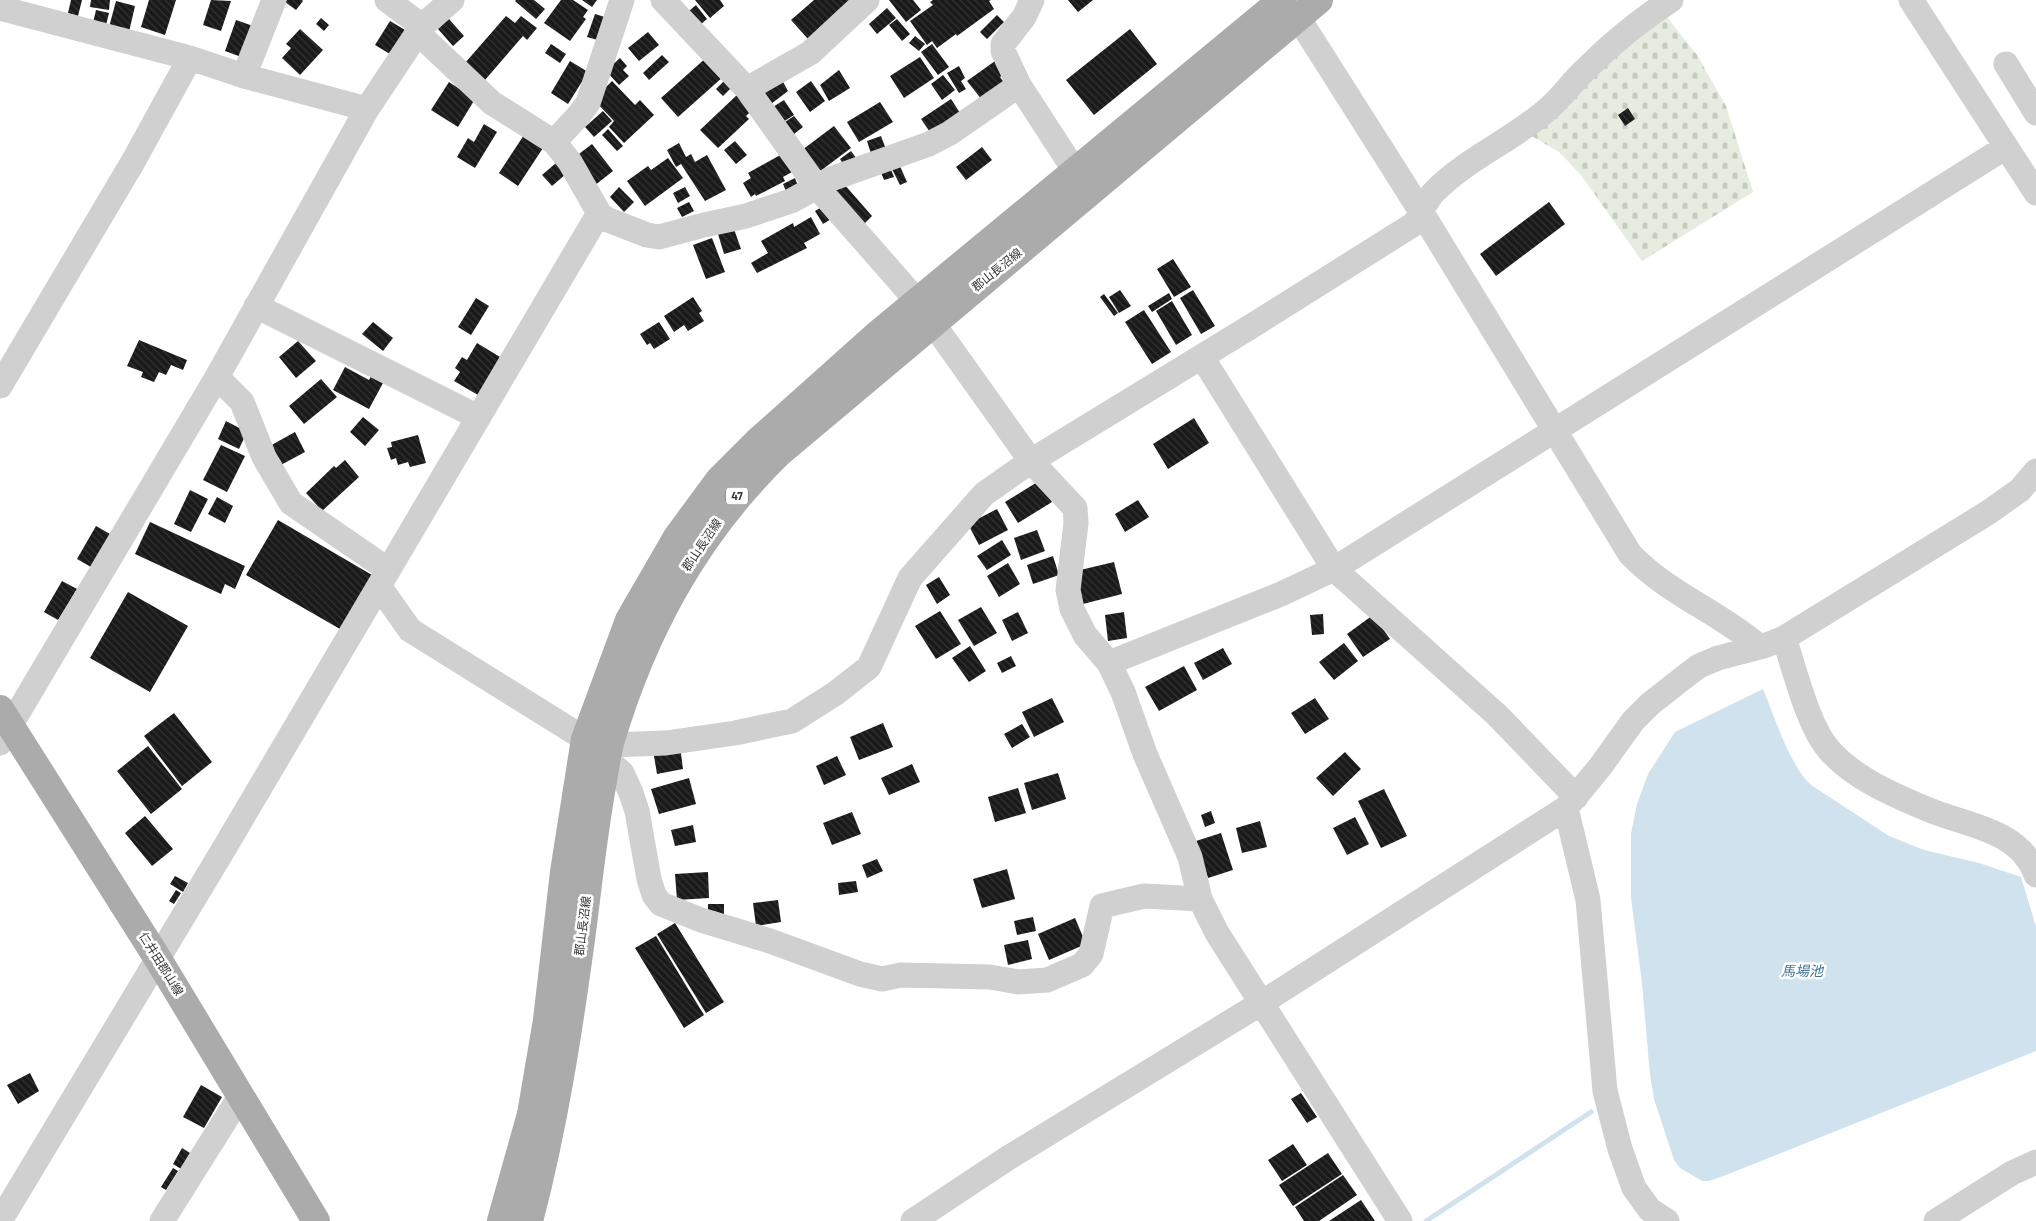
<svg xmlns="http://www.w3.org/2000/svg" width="2036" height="1221" font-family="Barlow,'Noto Sans JP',sans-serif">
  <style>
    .cemetery { fill: url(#cemetery-stones) }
    .water { fill: #cfe2ee }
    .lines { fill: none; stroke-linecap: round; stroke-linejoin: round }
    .stream { stroke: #cfe2ee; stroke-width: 5 }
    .building { fill: url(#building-back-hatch) }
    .minor { stroke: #d0d0d0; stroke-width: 25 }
    .major { stroke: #ababab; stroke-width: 28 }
    .labels { text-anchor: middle; stroke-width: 5; stroke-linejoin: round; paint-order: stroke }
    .shield { fill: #fff; stroke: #707070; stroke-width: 1 }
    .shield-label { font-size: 11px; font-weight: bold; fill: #333 }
    .street-label { font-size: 12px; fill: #333; stroke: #fff }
    .water-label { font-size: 14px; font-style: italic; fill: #3f7597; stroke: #fff }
  </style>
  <defs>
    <pattern id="cemetery-stones" width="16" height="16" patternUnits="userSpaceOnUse" patternTransform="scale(1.25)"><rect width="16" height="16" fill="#e6ecdf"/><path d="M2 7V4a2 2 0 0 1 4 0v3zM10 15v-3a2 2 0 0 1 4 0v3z" fill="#c6cbc0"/></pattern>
    <pattern id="building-back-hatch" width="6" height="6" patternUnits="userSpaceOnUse" patternTransform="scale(1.25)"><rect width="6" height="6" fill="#1a1a1a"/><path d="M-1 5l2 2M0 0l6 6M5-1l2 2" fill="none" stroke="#333"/></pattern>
  </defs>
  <rect width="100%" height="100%" fill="#fff"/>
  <path class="cemetery" d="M1662 11 1697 55 1726 106 1753 192 1642 261 1581 175 1559 152 1523 131Z"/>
  <path class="water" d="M1763 689C1775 718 1789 764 1811 785L1889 836 1924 850 1979 863 2021 877 2036 927V1051L1721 1177 1709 1181H1702L1680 1168 1674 1160 1654 1099 1650 1075 1642 983 1631 898V834L1637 804 1648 774 1675 732Z"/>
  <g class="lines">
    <path class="stream" d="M1426 1221 1591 1112"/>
  </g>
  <path class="building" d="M71 0H82L78 16 68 13Z
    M91 0H110L109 10 90 7Z
    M149 0H176L165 35 141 27Z
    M211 0 231 1 221 31 203 25Z
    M287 0H302L303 1 296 10 285 2Z
    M516 0H534L545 9 536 19 515 1Z
    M561 0H573L588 10 583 17 586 19 570 41 544 23Z
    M582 0H597L592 7Z
    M695 0H720L724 6 710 18Z
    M814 0H852L808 39 791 20Z
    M889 0H913L921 10 906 22Z
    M933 0H991L989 1 994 9 957 36 956 34 937 48 932 41 927 45 910 21 933 5 930 2Z
    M1068 0H1093L1078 12Z
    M116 1 135 6 129 32 109 27Z
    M696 5 707 19 700 25 689 11Z
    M887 8 896 18 877 34 869 24Z
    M96 10 109 13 106 25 93 23Z
    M595 14 608 18 601 41 587 37Z
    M997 15 1004 22 987 39 980 32Z
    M506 16 515 23 521 16 537 28 527 40 523 36 485 80 465 63Z
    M321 18 329 25 324 31 316 24Z
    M449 19 464 36 453 46 438 29Z
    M897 19 910 34 902 41 889 25Z
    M236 20 256 27 244 58 225 51Z
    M390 21 405 30 390 54 375 45Z
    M300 29 323 50 300 75 282 58 291 48 286 44Z
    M1130 29 1157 64 1094 115 1066 80Z
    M648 32 659 45 639 61 628 48Z
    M915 36 925 44 919 51 909 43Z
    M551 44 566 54 560 63 545 53Z
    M932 44 949 67 938 75 921 52Z
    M662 55 669 62 649 80 643 73Z
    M707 57 724 76 678 117 661 98Z
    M920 57 934 78 904 98 890 76Z
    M620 58 627 66 623 70 629 76 619 85 606 71Z
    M570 61 588 72 568 104 551 93Z
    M995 61 1005 74 1000 77 1005 84 982 100 967 81Z
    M959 66 965 78 961 81 966 89 959 93 947 73Z
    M839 70 850 88 829 101 820 85Z
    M943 75 955 90 942 100 931 84Z
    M726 79 733 86 723 96 716 89Z
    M782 80 788 91 771 104 763 94Z
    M612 81 635 105 640 100 654 115 624 143 609 127 614 121 595 101 598 95Z
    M811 81 825 101 810 112 796 92Z
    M449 82 475 99 458 127 431 110Z
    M738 94 753 109 746 116 749 119 718 148 700 130Z
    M951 99 962 116 932 135 921 119Z
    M784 100 794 115 783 122 773 107Z
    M880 102 893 122 859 142 847 122Z
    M1628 108 1635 119 1625 126 1618 115Z
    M603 111 612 121 594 137 585 127Z
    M794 116 803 127 794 134 785 122Z
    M484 124 497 132 475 168 457 157 468 138 474 142Z
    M834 126 851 148 819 172 802 150Z
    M608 129 623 146 617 151 602 135Z
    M524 135 543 148 518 186 499 173Z
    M881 136 887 152 872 157 867 141Z
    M735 141 747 155 736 164 724 150Z
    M679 143 686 157 691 154 695 162 707 155 726 190 705 201 681 164 676 167 667 150Z
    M592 144 613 171 594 186 575 157Z
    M982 147 992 160 966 180 956 167Z
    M851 151 857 159 845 167 840 159Z
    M782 154 792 172 783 177 785 181 756 196 755 194 751 197 743 183 751 178 748 173Z
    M668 158 683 178 645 206 627 181 648 166 651 170Z
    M556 163 566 174 552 186 542 175Z
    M899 164 907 182 900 185 891 167Z
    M890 167 894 177 884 180 880 170Z
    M795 178 798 186 786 191 783 184Z
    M844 184 872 216 862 226 833 193Z
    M619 187 634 202 624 212 610 197Z
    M685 187 690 196 678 203 673 193Z
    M689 202 694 211 682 217 677 208Z
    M1549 202 1565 224 1496 276 1480 254Z
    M825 205 833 218 823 224 815 211Z
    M811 217 820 234 804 243 807 248 757 273 751 263 768 253 761 241 793 223 794 227Z
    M734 229 741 249 724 254 718 234Z
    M712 238 725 272 706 279 693 245Z
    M1173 259 1191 287 1174 297 1157 269Z
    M1120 290 1131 306 1119 313 1109 297Z
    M1193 290 1215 326 1201 334 1180 298Z
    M1169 293 1172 299 1152 312 1148 306Z
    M1104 294 1118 313 1114 316 1100 297Z
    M693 297 702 311 699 313 704 321 688 331 684 325 674 332 664 316Z
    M476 298 489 306 471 335 458 327Z
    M1172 301 1192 335 1176 345 1156 311Z
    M1144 310 1171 352 1152 364 1125 322Z
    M373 322 393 338 383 351 362 334Z
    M659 322 670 339 654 349 650 343 647 345 640 334Z
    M139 340 187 360 183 370 171 365 166 375 159 372 154 382 141 377 143 372 127 366Z
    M298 341 316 361 296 378 279 357Z
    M477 343 500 357 478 395 454 381 460 372 455 368 462 357 467 360Z
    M345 367 369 380 371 376 383 383 369 409 333 390Z
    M321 379 337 397 304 424 289 406Z
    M363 417 379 430 365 446 350 432Z
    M1194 418 1209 443 1168 469 1153 444Z
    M226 421 247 432 239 449 218 439Z
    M295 432 305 452 279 466 268 447Z
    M418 435 426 463 410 467 408 462 398 465 396 458 391 460 387 448 392 447 391 442Z
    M221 445 245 456 227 492 203 480Z
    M345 460 359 477 322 511 306 493 334 466 336 468Z
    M1039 481 1052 502 1018 523 1005 502Z
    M190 490 208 499 191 532 174 524Z
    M217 497 233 506 225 523 208 514Z
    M1138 500 1149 517 1125 532 1115 514Z
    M997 509 1008 530 979 545 968 524Z
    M278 520 372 575 340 629 246 575Z
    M150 522 245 566 235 589 225 584 221 594 135 554Z
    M96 526 110 534 91 567 77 559Z
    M1037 530 1045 551 1021 560 1014 538Z
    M1002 540 1011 555 987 570 977 556Z
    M1053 556 1059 575 1033 584 1027 565Z
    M1114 562 1122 594 1083 604 1076 571Z
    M1008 563 1020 584 999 597 987 576Z
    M939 577 950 595 937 604 926 585Z
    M62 581 77 589 58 620 44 612Z
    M128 592 188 626 150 692 90 658Z
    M981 607 997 633 974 646 958 620Z
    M940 611 961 644 936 659 915 626Z
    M1018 612 1028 633 1012 641 1002 620Z
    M1124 612 1127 638 1108 641 1105 615Z
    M1323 614 1324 634 1312 635 1310 615Z
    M1373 615 1390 639 1363 657 1347 634Z
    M1344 643 1358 661 1334 680 1319 662Z
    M970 646 986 671 969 682 952 658Z
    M1223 648 1232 664 1203 680 1194 663Z
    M1011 656 1016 666 1002 673 997 663Z
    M1184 666 1197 690 1159 711 1145 687Z
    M1052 698 1064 722 1034 737 1022 712Z
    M1315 698 1329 719 1305 734 1291 713Z
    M174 713 212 762 182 786 144 736Z
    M883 723 893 747 859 760 850 737Z
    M1022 724 1030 737 1012 748 1004 734Z
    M148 746 182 789 151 814 117 771Z
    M680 746 683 769 657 774 653 750Z
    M1345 752 1361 769 1333 796 1316 778Z
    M837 756 846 775 824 785 816 766Z
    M912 764 920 782 889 795 881 778Z
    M1058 773 1066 799 1032 810 1024 783Z
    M689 778 696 804 659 814 651 789Z
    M1018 788 1026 813 995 822 988 797Z
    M1384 789 1407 836 1381 848 1358 801Z
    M1211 811 1215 823 1205 827 1201 815Z
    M852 812 861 834 832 845 823 823Z
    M145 816 173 849 152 866 125 833Z
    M1355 817 1369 844 1347 855 1333 828Z
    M1260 821 1267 847 1242 853 1236 828Z
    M693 825 696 842 675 846 671 830Z
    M1221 833 1233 870 1208 878 1196 841Z
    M877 859 883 871 867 878 862 865Z
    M1007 869 1015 899 982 908 973 879Z
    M708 872 709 898 677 900 675 874Z
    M175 876 188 883 183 892 170 884Z
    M856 881 858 892 839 895 838 883Z
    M176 890 181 893 174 904 169 901Z
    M778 900 781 922 756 926 753 903Z
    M708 904H724V915H708Z
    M1033 917 1036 931 1017 935 1014 921Z
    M1075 918 1086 944 1049 960 1038 934Z
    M675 923 724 1002 706 1013 657 934Z
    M656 936 704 1015 684 1028 635 948Z
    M1028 940 1032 959 1008 965 1004 945Z
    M30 1073 39 1091 18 1104 7 1085Z
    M201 1085 222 1097 204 1128 183 1117Z
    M1301 1093 1317 1117 1307 1123 1291 1099Z
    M1293 1144 1307 1165 1282 1181 1268 1160Z
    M182 1148 190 1153 181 1169 173 1164Z
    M1328 1153 1342 1174 1293 1206 1279 1185Z
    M173 1168 178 1171 166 1190 161 1187Z
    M1343 1175 1357 1195 1319 1221H1304L1295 1207Z
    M1361 1200 1375 1221H1329Z"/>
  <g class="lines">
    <path class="minor" d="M387 0 422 26
      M663 0 747 89 817 187 917 301 1031 461 1075 508 1076 523 1068 590 1072 609 1085 635 1109 663 1123 692 1145 754 1190 857 1200 899 1217 933 1400 1221
      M1287 0 1422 213 1630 554C1667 593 1719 612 1760 647
      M1911 0 2036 193
      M0 8 190 58 244 76 367 109
      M418 33 492 103 554 142 570 162 599 213 606 219 647 235 659 237 704 225 746 216 791 201 831 179 929 144 950 133 1019 85 1003 51V44L1024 17 1032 0
      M2006 64 2036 113
      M244 76 274 0
      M1019 85 1086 188
      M747 89 810 53 867 0
      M554 142 579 115 588 103 622 0
      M256 306 478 417
      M1202 357 1334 569 1497 715 1576 797
      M217 377 242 402 264 457 291 503 387 569
      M0 386 134 160 190 58
      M379 586 410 630 585 739 610 745 666 743 735 733 792 721 836 693 869 667 910 578 984 494 1031 461 1255 324 1414 224C1422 213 1425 201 1434 192 1467 158 1513 140 1548 109 1562 97 1572 82 1585 70 1611 44 1640 20 1671 0
      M1784 638C1795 670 1808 727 1830 751 1854 778 1893 795 1927 809 1966 826 2020 829 2036 875
      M1109 663 1281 594 1334 569 2006 147
      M0 743 217 377 367 109 422 26 452 0
      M607 760 622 773 631 793 637 811 649 879 654 895 661 904 701 920 770 941 860 974 882 979 901 975 990 977 1018 982 1047 980 1082 965 1091 954 1102 906 1144 896 1200 899
      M1566 808 1588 900 1605 1091 1620 1149 1634 1188 1650 1210 1667 1221
      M0 1221 222 852 599 213
      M162 1221 241 1095
      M913 1221 1008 1158 1263 1002 1566 808 1600 767 1633 721 1650 704 1687 675 1699 666 1718 658 1764 646 1784 638 1989 512 2020 490 2036 471
      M1936 1221 2012 1173 2036 1162"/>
    <path class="major" d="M0 709 158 959 316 1221
      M501 1221 531 1114 547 1020 564 872 585 739 629 620 677 537 719 480 758 441 879 333 1282 0
      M529 1221C554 1126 569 1029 582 932 588 885 593 839 601 792 604 776 606 759 610 743 643 632 695 535 779 453L1319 0"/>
  </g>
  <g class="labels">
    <rect class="shield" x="726" y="487.5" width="22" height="17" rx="4"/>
    <g class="shield-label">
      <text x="737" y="500">47</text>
    </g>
    <g class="street-label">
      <text transform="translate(997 270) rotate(-39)" y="4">郡山長沼線</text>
      <text transform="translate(702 545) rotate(-56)" y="4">郡山長沼線</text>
      <text transform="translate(583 926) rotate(-83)" y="4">郡山長沼線</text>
      <text transform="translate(161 964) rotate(58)" y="4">仁井田郡山線</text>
    </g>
    <g class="water-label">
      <text x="1802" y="976">馬場池</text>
    </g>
  </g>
</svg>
